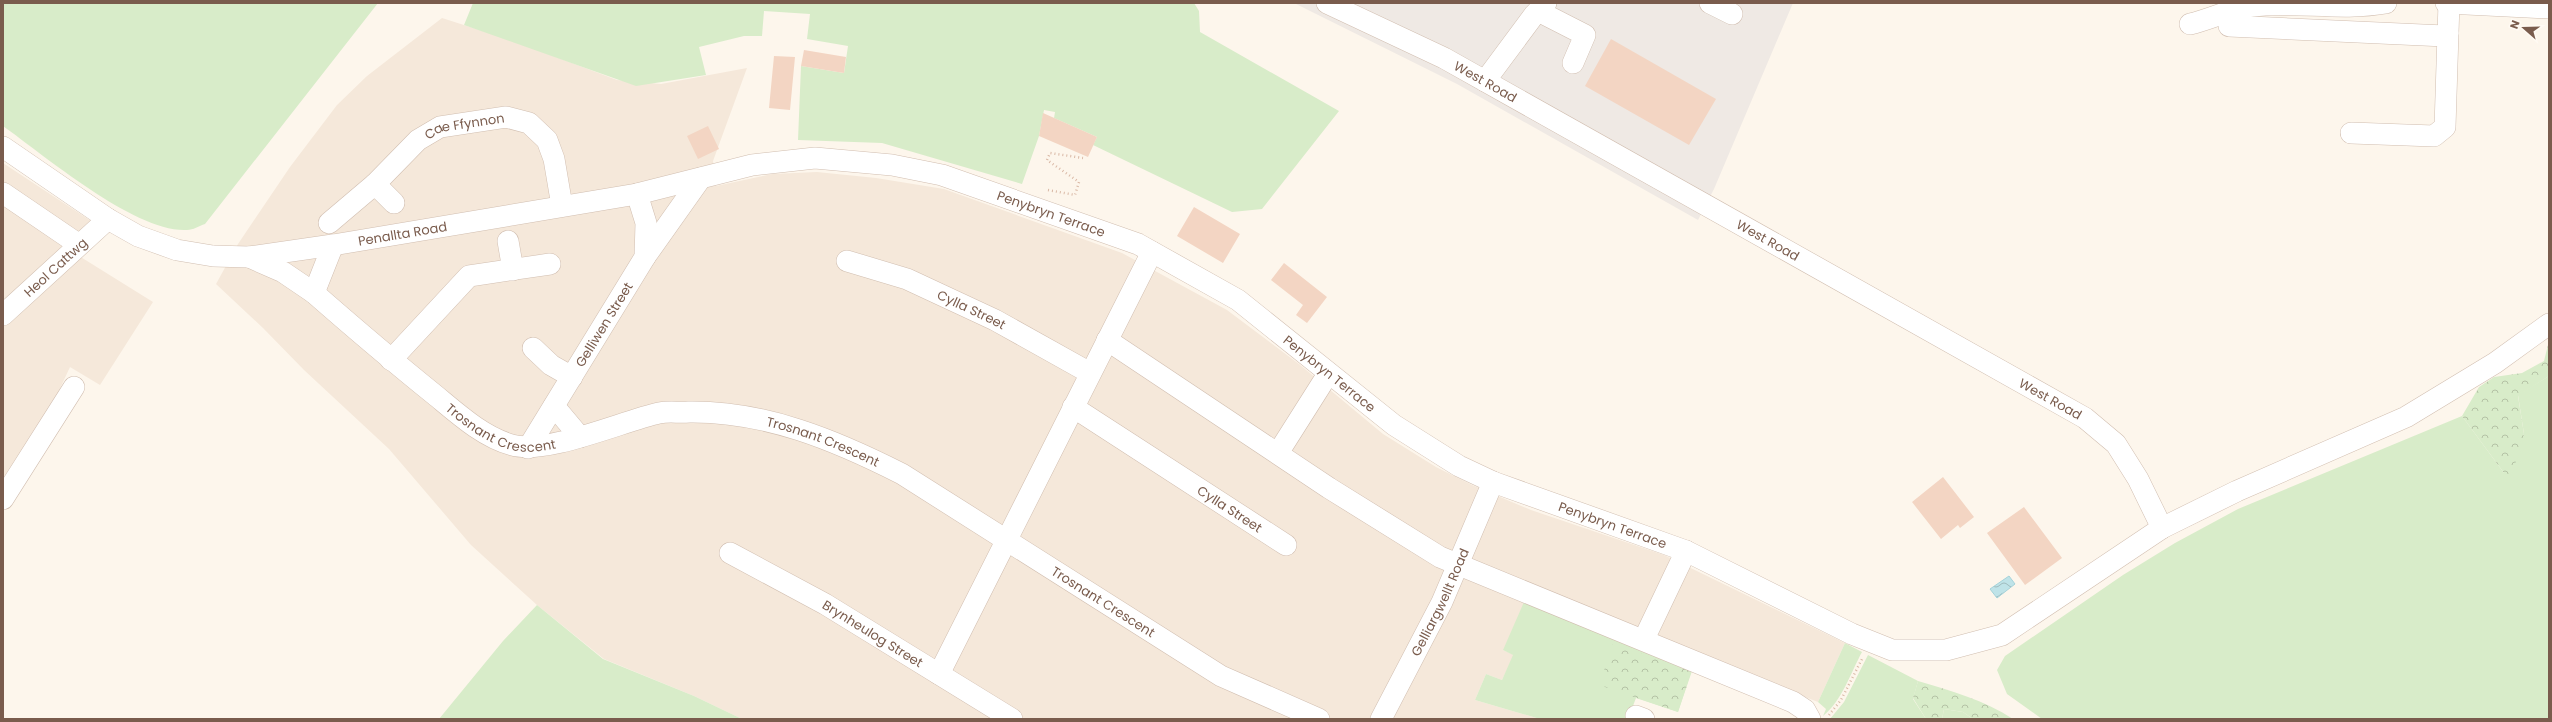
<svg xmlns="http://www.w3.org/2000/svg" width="2552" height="722" font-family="Poppins,sans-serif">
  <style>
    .residential { fill: #f5e8da }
    .industrial { fill: #efe9e4 }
    .green { fill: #d8ecc9 }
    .forest { fill: url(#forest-crowns) }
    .water { fill: url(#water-waves); stroke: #a5d3da }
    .building { fill: #f3d5c3 }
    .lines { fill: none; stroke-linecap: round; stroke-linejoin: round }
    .minor-casing { stroke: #d1beb0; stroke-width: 22 }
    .path { stroke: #d9b8a5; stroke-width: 2.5; stroke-dasharray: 1 3; stroke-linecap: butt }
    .minor { stroke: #fff; stroke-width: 21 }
    .labels { text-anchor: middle; stroke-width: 4; stroke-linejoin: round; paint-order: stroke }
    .street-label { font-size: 13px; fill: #7a5c4d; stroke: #fffaf3 }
  </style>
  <defs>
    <pattern id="forest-crowns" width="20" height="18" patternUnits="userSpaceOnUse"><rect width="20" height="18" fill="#d8ecc9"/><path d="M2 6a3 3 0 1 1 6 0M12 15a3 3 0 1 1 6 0" fill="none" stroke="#b4c2a5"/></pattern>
    <pattern id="water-waves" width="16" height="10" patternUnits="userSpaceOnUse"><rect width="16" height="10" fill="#bfe3e8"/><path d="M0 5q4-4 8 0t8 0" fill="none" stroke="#a0bbbe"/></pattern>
  </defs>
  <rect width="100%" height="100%" fill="#fdf6ec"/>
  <path class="residential" d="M442 18 511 40 617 80 661 84 747 68 713 161 716 186 772 174 817 172 876 178 944 189 1122 253 1227 310 1299 364 1383 434 1436 467 1472 485 1531 510 1664 555 1845 643 1818 702 1635 631 1503 650 1514 655 1502 680 1486 674 1475 700 1540 719H742L694 696 604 659 537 605 471 545 389 449 304 370 263 328 216 284 238 244 290 167 337 105 367 76Z
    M3 163 91 221 63 246 153 302 100 385 70 367 41 429 3 489Z"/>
  <path class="industrial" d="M1294 3H1793L1714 189 1698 220 1457 84Z"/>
  <path class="green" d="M3 3H378L205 224C199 226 193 230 187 230 136 233 45 156 3 126Z
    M473 3H1194L1199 11 1200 32 1339 111 1262 209 1232 212 1093 145 1097 137 1054 118 1055 112 1044 110 1039 136 1022 184 882 143 798 140 801 66 844 73 848 46 807 39 810 14 764 11 762 36H744L699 47 706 75 636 86 464 25Z
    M2549 376V719H2042L2007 694 1997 670 2005 656 2123 575 2175 543 2238 509 2462 416 2504 473 2524 434 2518 395Z
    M1524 602 1693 666 1678 712 1636 698 1628 719H1540L1475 700 1486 674 1502 680 1513 655 1503 650Z
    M537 605 603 659 694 696 742 719H439L503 641Z
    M1845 643 1862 652C1851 672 1842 701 1823 716L1826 709 1818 702Z
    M1868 655 1918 681 1913 699 1926 719H1830L1844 702Z
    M1944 709 1963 712 1973 719H1942Z"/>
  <path class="forest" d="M2549 341V376L2518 396 2524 434 2512 475 2504 473 2462 416 2479 387 2494 377 2522 373 2544 361Z
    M1613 644 1692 671 1678 712 1599 685Z
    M1918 681C1952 691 1984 700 2013 719H1973L1963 712 1944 709 1942 719H1926L1913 698Z"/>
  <path class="water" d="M2009 576 2015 584 1997 598 1990 589Z"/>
  <path class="building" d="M1611 39 1716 99 1689 145 1585 86Z
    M804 50 846 57 844 73 801 66Z
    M774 56 795 57 790 110 769 108Z
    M1043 113 1097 137 1088 157 1039 136Z
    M708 126 719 149 698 159 687 136Z
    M1194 207 1240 234 1223 263 1177 236Z
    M1284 263 1327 297 1307 323 1296 315 1303 305 1271 280Z
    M1943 477 1974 517 1960 528 1958 525 1941 539 1912 502Z
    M2024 507 2062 558 2025 585 1987 533Z"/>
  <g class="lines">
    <defs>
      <g id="minor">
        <path id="s1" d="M1327 3 1444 58 2085 418 2116 444 2138 479 2162 528"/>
        <path d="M1710 3 1732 14"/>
        <path d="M2446 3 2549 8"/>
        <path d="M1538 11 1585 35 1573 63"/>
        <path d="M2190 24C2211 19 2230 9 2252 6 2297 1 2341 11 2386 3"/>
        <path d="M2229 26 2445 36 2448 33 2449 3"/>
        <path d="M1485 81 1534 15 1546 3"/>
        <path d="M2351 133 2434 136 2445 127 2448 33"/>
        <path id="s2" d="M3 147 108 219 138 236 177 250 213 256 249 257 333 245 637 194 752 165 815 158 892 165 942 175 1138 244 1238 300 1394 425 1459 466 1493 482 1686 551 1852 634 1892 650H1946L2002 635 2162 528 2237 491 2406 417 2495 363 2549 324"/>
        <path id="s3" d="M375 184 418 140 440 127 506 117 529 123 547 140 554 159 562 206"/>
        <path d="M3 193 78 244"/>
        <path d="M329 223 375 184 394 203"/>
        <path d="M508 241 513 270"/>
        <path d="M249 257 283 272 314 293 333 245"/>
        <path d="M645 257 701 178"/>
        <path id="s4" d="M847 261 907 279 995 320 1090 373"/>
        <path id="s5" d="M314 293C354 328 394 362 435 395 458 414 483 437 512 445 546 455 623 421 659 413 669 411 679 413 689 412 765 411 835 440 902 474L1221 676 1319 719"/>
        <path id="s6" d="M3 315 108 219"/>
        <path d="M1107 340 1329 488 1440 557 1793 702 1805 710 1810 719"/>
        <path d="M533 348 551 365 572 377"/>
        <path d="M391 360 469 276 550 264"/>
        <path d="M554 406 580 437"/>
        <path id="s7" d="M1073 407 1286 545"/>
        <path id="s8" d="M528 448 645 257 646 223 637 194"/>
        <path d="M1278 453 1328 374"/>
        <path d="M3 499 74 387"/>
        <path id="s9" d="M730 553 825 604 1012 719"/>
        <path d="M1644 639 1686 551"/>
        <path d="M939 674 1152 252"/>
        <path d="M1636 716 1644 719"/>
        <path id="s10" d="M1381 719 1442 602 1493 482"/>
      </g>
    </defs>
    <use href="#minor" class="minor-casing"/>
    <path class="path" d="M1048 190 1075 195 1079 182 1047 160 1050 153 1083 158
      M1829 715 1841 700 1862 659"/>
    <use href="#minor" class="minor"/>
  </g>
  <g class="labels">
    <g class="street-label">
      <text dy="5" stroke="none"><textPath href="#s1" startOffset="177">West Road</textPath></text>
      <text dy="5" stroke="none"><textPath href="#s3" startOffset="111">Cae Ffynnon</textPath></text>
      <text dy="5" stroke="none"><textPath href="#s2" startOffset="1095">Penybryn Terrace</textPath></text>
      <text dy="5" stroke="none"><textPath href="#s2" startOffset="431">Penallta Road</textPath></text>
      <text dy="5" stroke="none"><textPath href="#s1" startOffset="501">West Road</textPath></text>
      <text dy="5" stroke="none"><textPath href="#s6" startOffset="71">Heol Cattwg</textPath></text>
      <text dy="5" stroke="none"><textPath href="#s4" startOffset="134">Cylla Street</textPath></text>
      <text dy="5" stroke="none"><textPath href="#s8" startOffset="145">Gelliwen Street</textPath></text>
      <text dy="5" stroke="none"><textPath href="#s2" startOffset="1419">Penybryn Terrace</textPath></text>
      <text dy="5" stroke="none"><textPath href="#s1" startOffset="825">West Road</textPath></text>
      <text dy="5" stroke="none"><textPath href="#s5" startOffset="235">Trosnant Crescent</textPath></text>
      <text dy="5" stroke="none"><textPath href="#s5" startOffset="571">Trosnant Crescent</textPath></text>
      <text dy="5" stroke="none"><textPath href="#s7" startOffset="187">Cylla Street</textPath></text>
      <text dy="5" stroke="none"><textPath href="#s2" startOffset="1743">Penybryn Terrace</textPath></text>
      <text dy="5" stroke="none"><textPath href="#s5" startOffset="895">Trosnant Crescent</textPath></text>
      <text dy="5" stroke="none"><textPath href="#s10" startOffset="131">Gelliargwellt Road</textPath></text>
      <text dy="5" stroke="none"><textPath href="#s9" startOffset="164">Brynheulog Street</textPath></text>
    </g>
  </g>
  <rect width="2552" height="722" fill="none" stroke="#7a5c4d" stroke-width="8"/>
  <g transform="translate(2524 28) rotate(290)" stroke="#fffaf3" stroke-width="3" paint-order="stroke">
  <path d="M0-3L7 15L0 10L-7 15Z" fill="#7a5c4d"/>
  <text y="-6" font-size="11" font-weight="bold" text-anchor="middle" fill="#7a5c4d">N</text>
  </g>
</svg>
